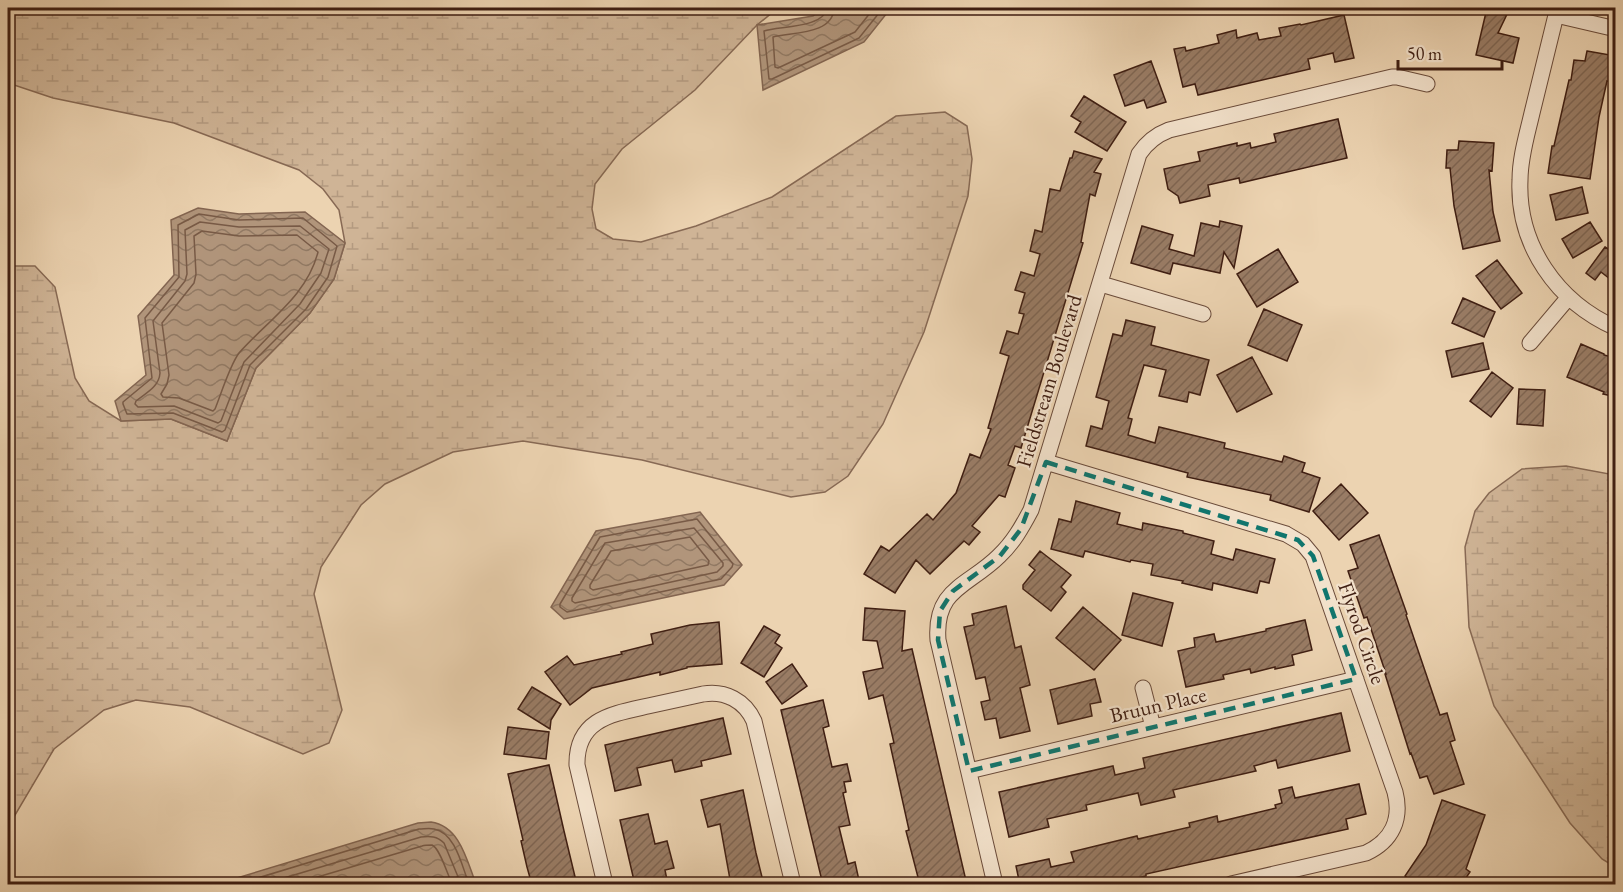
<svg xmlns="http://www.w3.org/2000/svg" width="1623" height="892" font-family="'EB Garamond',serif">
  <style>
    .wetland { fill: url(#wetland-marsh); stroke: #876954; stroke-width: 1.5 }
    .water { fill: url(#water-waves); stroke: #836551; stroke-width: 1.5 }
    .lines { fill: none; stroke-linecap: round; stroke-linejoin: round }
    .shore { stroke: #785a46; stroke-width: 1.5 }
    .building { fill: url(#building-hatch); stroke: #3f1e12; stroke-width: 1.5 }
    .street-casing { stroke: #6a4b3a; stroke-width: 17 }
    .street { stroke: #f3e2cc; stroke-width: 15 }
    .marked { fill: none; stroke: #0f766e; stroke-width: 4.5; stroke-dasharray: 12 8; stroke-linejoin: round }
    .labels { text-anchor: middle; stroke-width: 4.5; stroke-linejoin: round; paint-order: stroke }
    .street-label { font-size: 21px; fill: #3f1e12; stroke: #f3e2cc }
  </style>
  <defs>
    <pattern id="wetland-marsh" width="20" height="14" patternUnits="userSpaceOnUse" patternTransform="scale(1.5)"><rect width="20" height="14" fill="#cfb496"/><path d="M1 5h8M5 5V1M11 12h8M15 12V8" fill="none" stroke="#b39a80"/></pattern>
    <pattern id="water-waves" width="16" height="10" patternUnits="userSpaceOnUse" patternTransform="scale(1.5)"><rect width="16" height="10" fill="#b1957b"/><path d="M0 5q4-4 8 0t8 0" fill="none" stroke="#917963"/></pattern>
    <pattern id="building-hatch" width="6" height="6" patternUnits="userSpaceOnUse" patternTransform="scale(1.5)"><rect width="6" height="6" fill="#997c65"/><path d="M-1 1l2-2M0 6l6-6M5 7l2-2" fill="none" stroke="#7e6552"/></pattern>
  </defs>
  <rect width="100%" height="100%" fill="#ecd3b1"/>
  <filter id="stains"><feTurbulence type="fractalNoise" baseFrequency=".00333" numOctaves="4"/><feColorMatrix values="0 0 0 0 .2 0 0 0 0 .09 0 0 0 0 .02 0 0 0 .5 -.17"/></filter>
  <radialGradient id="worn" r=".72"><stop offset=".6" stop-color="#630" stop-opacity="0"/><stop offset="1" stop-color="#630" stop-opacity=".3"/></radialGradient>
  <path class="wetland" d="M8 8H778L757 25 695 90 622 149 595 184 592 209 596 229 613 239 641 242 696 226 772 197 896 116 945 112 967 126 972 159 968 196 924 332 883 424 848 476 825 492 791 497 642 460 523 441 453 452 385 484 361 505 321 567 314 594 342 710 329 743 303 754 190 707 136 700 104 710 54 749 8 827V266H35L55 287 75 378 89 401 121 421 171 419 227 441 256 368 310 313 334 279 345 243 339 210 323 189 299 170 174 123 53 98 8 83Z
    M1566 466 1615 475V867L1602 859 1570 823 1494 706 1469 627 1465 547 1475 511 1489 493 1522 469Z"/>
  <path class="water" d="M824 8H891L864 42 763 90 757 25 813 16Z
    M198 208 239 214 305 212 345 243 334 279 310 313 256 368 227 441 171 419 121 421 115 401 146 375 138 316 174 275 171 220Z
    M700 512 742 565 724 585 564 619 551 607 596 531Z
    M431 822C460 826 467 861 476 884H217L418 823Z"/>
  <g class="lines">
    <path class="shore" d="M827 8C824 28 780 26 764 31L769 79H772L859 38 883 8
      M834 8C833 35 792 32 773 37L775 67 778 68 855 32 874 8
      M199 214 239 220 303 218 337 246 328 277 306 309 250 365 225 430 222 432 173 413 127 414 123 404V402L152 378 145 318 179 277 178 225Z
      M200 222 239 227 300 226 329 249 321 273 300 304 244 362 221 421 218 423 174 406 138 407 135 404 136 401C146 393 159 387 160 373L153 321 185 281 187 274 185 230Z
      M202 231 239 236 297 235 318 252C307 296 267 321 239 353 230 365 221 394 215 409L213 411 179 398 163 397 161 394 167 384 169 375 162 323 194 283 196 274 194 236Z
      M697 519 733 564 732 567 721 579 567 612 560 607V604L600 537Z
      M694 528 723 563V566L717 572 575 603 572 601V598L605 543Z
      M690 537 709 561 708 565 593 590 590 588V585L611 551Z
      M238 884 419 829C424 829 429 828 434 829 456 833 462 867 469 884
      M264 884 421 837C430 836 437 836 444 843L461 884
      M294 884 422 846C425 845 430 845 432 845 440 848 448 876 452 884"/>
  </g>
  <path class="building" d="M1487 8H1510L1498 33 1519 38 1513 63 1476 55Z
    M1344 15 1354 58 1335 62 1333 53 1308 59 1310 69 1198 95 1195 84 1183 87 1174 49 1185 47 1186 51 1219 43 1217 35 1236 30 1237 38 1257 33 1259 40 1281 36 1279 28 1300 24 1301 25Z
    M1587 51 1616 56 1612 82 1607 81 1599 117 1590 179 1548 173 1552 146H1554L1569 80H1571L1574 60 1585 61Z
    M1151 61 1166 102 1147 108 1144 100 1125 106 1114 75Z
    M1084 96 1126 122 1107 151 1075 132 1081 122 1071 116Z
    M1338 119 1347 158 1240 183 1239 178 1208 185 1210 196 1180 203 1178 196 1168 189 1164 169 1200 161 1198 152 1237 143V146L1250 143 1251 148 1276 142 1274 134Z
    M1459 141 1494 143 1492 171 1489 170 1493 212 1500 241 1463 249 1454 206 1450 168H1446L1447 150H1458Z
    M1074 151 1102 159 1094 172 1101 174 1095 196 1090 194 1081 242 1083 243 1021 448 1015 446 1008 465 1015 468 1005 497 999 495 972 526 980 532 969 545 964 541 930 574 916 560 895 593 864 574 881 546 889 551 927 514 933 520 956 493 970 454 980 458 991 429 988 428 1009 356 1000 353 1007 331 1018 334 1024 314 1019 313 1025 293 1015 290 1021 272 1034 276 1040 254 1030 251 1035 230 1042 232 1050 189 1060 191 1070 158H1072Z
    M1582 187 1588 213 1556 220 1550 195Z
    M1220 221 1242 226 1234 268 1224 252 1220 273 1173 263 1170 274 1131 263 1142 226 1173 235 1169 249 1194 256 1201 223 1219 227Z
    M1590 222 1602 241 1573 258 1562 239Z
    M1605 247 1616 254V271L1610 279 1601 272 1595 280 1586 273Z
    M1278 249 1298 282 1257 307 1237 274Z
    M1497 260 1522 293 1501 309 1476 276Z
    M1463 298 1495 312 1484 337 1452 323Z
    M1264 309 1302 325 1287 361 1248 345Z
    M1126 320 1155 327 1151 345 1209 360 1200 395 1189 392 1187 402 1159 396 1166 370 1144 365 1128 418 1132 419 1128 435 1155 443 1159 427 1225 443 1224 448 1282 462 1284 456 1305 463 1302 472 1320 478 1309 512 1270 500 1271 495 1187 477 1188 473 1086 446 1091 426 1102 429 1109 401 1096 397 1113 334 1122 336Z
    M1483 343 1489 369 1452 377 1446 351Z
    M1581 344 1604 354V355L1616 358V397L1603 394 1604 392 1567 377Z
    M1252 357 1272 394 1237 412 1217 375Z
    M1492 372 1513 388 1491 417 1470 401Z
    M1519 389 1545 390 1543 426 1517 424Z
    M1341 484 1368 513 1339 540 1313 511Z
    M1076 501 1120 513 1117 524 1142 530 1143 523 1183 531V533L1214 541 1211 554 1233 560 1236 549 1275 559 1269 583 1260 581 1257 593 1213 583 1212 590 1182 583 1183 581 1151 575 1153 564 1131 560 1130 562 1085 551 1083 557 1051 549 1059 519 1071 522Z
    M1379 535 1407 614 1406 615 1440 715 1447 713 1455 740 1450 742 1464 784 1434 794 1427 776 1420 778 1411 753 1410 754 1385 674H1386L1367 617 1364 618 1348 571 1358 568 1350 545Z
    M1040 551 1071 575 1061 587 1066 592 1051 611 1023 589V585L1035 570 1029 565Z
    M1133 593 1173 603 1162 646 1122 635Z
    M1006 606 1015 648 1021 646 1030 685 1020 688 1030 731 1000 738 996 718 985 720 981 702 990 700 985 677 976 679 964 627 974 625 972 614Z
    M1083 607 1121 640 1094 670 1056 638Z
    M865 608 905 611 902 651 912 649 967 885H920L906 831 909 830 890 744 894 743 883 695 869 699 863 672 883 668 877 641 863 640Z
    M1305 620 1312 650 1292 655 1294 665 1275 669V667L1251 673 1250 669 1223 675 1224 679 1186 687 1178 651 1195 647 1194 638 1214 634 1216 642 1266 631V629Z
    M719 622 722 664 687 667V668L660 675V672L592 688 570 705 545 672 567 656 574 665 622 654 621 652 653 644 651 634 690 625Z
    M764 626 780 635 775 643 782 648 764 677 741 663Z
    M792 664 807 686 782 704 766 682Z
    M1095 679 1101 702 1090 704 1092 716 1058 724 1050 690Z
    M532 687 561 704 551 720 550 729 518 709Z
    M823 700 829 726 823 728 832 767 847 764 851 781 844 782 846 792 843 793 850 825 839 827 848 864 855 862 860 885H823L781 710Z
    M1341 713 1350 751 1278 768 1276 760 1254 766 1256 771 1173 790 1175 797 1141 805 1138 793 1086 805 1087 810 1047 819 1049 827 1009 837 999 792 1113 766 1115 775 1145 768 1143 758Z
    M723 718 731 754 701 761 702 766 675 772 672 760 637 768 641 785 615 791 605 745Z
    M508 727 549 732 546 759 504 754Z
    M549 765 564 831 577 885H532L527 867 521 841 523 840 508 774Z
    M1359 784 1366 814 1346 819 1348 829 1146 874V876L1110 885H1020L1016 866 1049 859 1051 867 1074 862 1071 852 1137 836 1138 839 1190 827 1189 823 1217 816 1218 822 1276 808 1275 805 1282 803 1279 790 1292 787 1295 798Z
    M743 790 756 853 764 885H731L720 824 708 827 701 800Z
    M1442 800 1485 815 1466 869 1470 872 1461 885H1418L1405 876 1426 845Z
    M648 814 655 844 667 841 674 868 665 870 668 885H635L620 820Z"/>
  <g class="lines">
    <defs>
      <path id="street" d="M1616 29 1556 15C1548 47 1540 80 1532 113 1527 135 1520 157 1520 180 1517 245 1557 302 1616 328
        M1101 284 1203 314
        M1530 343 1568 298
        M1046 462 1286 534 1303 544 1313 556 1395 792C1402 819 1392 841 1366 853L1231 884
        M1143 688 1153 727
        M969 771 1356 679
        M605 884 577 765C576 719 612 714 648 706 666 702 684 698 703 694 725 690 745 701 754 721L793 884
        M995 884 938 640C934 588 969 586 999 556 1013 543 1022 527 1031 510L1139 154C1147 142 1156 135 1169 130L1392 77H1397L1427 84"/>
    </defs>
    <use href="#street" class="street-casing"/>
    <use href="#street" class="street"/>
  </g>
  <path class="marked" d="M1046 462 1298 540 1313 556 1356 679 969 771 938 640 940 611 953 591 1000 556 1021 529Z"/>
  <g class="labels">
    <g class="street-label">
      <text transform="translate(1049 381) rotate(-73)" y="7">Fieldstream Boulevard</text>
      <text transform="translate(1362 633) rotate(71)" y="7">Flyrod Circle</text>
      <text transform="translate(1158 705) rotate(-13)" y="7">Bruun Place</text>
    </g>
  </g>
  <rect width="1623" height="892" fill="none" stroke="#ecd3b1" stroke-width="30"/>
  <rect x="9" y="9" width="1605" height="874" fill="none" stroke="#3f1e12" stroke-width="3"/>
  <rect x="15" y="15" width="1593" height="862" fill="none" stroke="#3f1e12" stroke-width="1.5"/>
  <path d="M1398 60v9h104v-9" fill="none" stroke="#3f1e12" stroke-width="3"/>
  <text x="1407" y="60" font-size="18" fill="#3f1e12" stroke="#f3e2cc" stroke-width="4.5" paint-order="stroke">50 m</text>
  <rect width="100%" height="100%" filter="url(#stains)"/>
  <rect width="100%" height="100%" fill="url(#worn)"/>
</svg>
